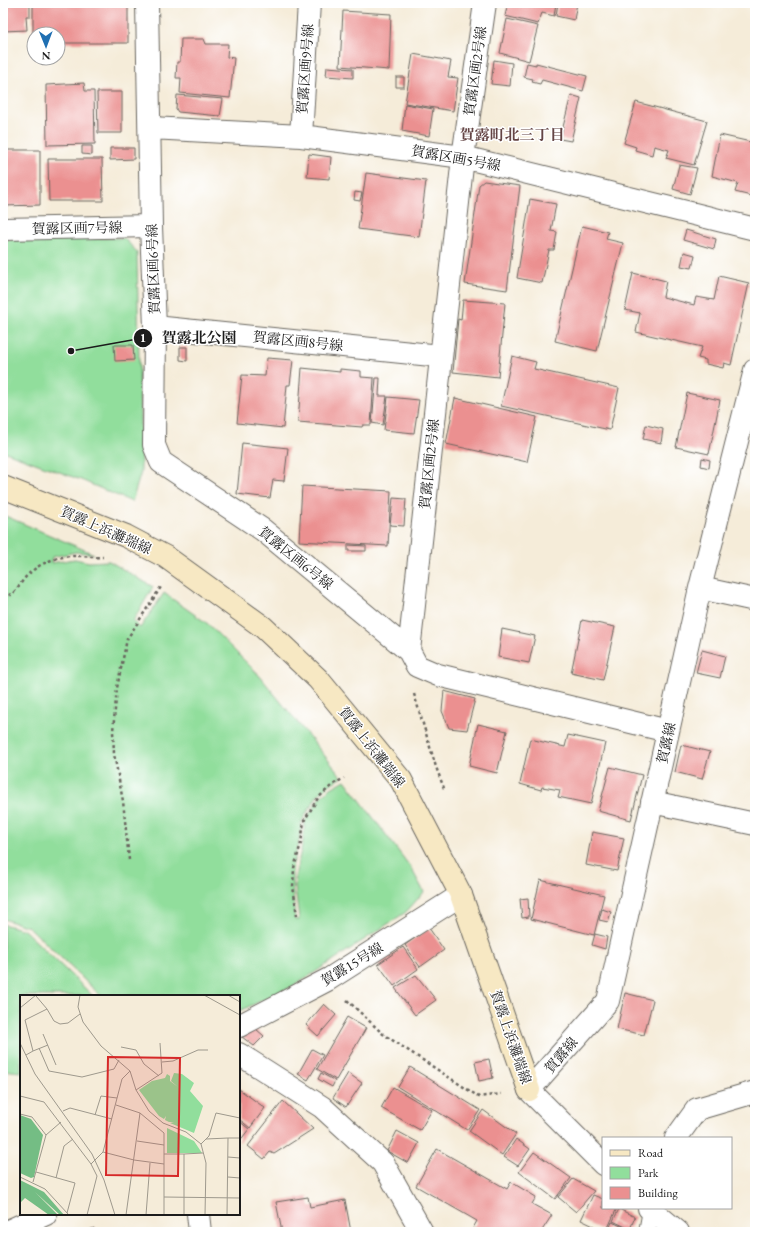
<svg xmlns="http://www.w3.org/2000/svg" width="758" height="1235" font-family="'EB Garamond','Noto Serif JP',serif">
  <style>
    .green { fill: #91de9c; stroke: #567d5c }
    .building { fill: #eb9090 }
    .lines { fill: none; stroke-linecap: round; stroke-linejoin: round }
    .lane-casing { stroke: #68655e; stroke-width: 18 }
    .street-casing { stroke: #68655e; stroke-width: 24 }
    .secondary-casing { stroke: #68655e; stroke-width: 24 }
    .path { stroke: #68655e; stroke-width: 2.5; stroke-dasharray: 3 3; stroke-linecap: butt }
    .lane { stroke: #fff; stroke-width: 16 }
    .street { stroke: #fff; stroke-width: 22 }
    .secondary { stroke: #f7e8c3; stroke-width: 22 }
    .labels { text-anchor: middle; stroke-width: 3; stroke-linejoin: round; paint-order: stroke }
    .street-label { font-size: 14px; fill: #1c1c1c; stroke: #fff }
    .neighbourhood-label { font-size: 15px; font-weight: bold; fill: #644545; stroke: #fff }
    .inset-road { fill: none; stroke: #9e998d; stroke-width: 1 }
    .view { fill: #d62828; fill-opacity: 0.15; stroke: #d62828; stroke-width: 2 }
    .inset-edge { fill: none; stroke: #1c1c1c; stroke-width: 2 }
    .leader { fill: none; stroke: #1c1c1c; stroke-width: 1.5 }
    .callout-dot { fill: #1c1c1c; stroke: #fff; stroke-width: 1.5 }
    .mark-label { font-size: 12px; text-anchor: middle; font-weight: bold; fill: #fff }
    .callout-label { font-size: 15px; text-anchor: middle; font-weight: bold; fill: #1c1c1c; stroke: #fff; stroke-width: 3; stroke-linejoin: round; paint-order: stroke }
  </style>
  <rect width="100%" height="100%" fill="#fff"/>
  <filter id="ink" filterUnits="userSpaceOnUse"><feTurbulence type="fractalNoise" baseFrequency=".025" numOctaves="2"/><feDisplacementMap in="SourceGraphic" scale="8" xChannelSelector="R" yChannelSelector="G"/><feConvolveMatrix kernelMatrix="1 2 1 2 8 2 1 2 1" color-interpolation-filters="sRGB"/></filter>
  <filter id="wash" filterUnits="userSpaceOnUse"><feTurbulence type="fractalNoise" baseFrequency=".012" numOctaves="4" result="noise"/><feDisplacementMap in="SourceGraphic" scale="16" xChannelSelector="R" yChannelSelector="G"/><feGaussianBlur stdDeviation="0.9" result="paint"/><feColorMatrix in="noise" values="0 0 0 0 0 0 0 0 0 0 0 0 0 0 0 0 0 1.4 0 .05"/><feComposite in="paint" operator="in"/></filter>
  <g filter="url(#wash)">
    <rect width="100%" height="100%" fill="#f5ecd9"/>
    <path class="green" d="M124 238 137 252 141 472 132 502 81 480 3 451V240Z
      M3 515 94 554 76 552 52 557 51 563 75 559 89 562 109 561 153 587 133 621 140 628 164 593 208 624 258 674 342 777 329 785 317 796 302 821 299 842 292 867V882L295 920H299L295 886 296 872 303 841 305 821 319 798 331 788 345 780 411 868 424 892 406 912 335 959 294 986 239 1011V996H101L29 927 3 919Z
      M3 924 24 930 93 996H21V1072L3 1070Z"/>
    <g id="blocks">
      <path class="building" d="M3 3H30V16H26L27 30 3 31Z
        M33 3H128V43H58V34H33Z
        M508 3H556L554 16 542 13 538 24 505 16Z
        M558 3H577L574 20 556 16Z
        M343 11 391 14 389 70 340 66Z
        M507 19 538 26 529 61 500 53Z
        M181 39H204L206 44H228L227 57 234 58 230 98 180 93 181 78H176L177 62H180Z
        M413 54 451 61 448 77 458 78 453 111 405 103Z
        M494 60 512 63 510 86 491 84Z
        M527 63 536 65V63L587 76 583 91 542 80 540 84 532 82 533 79 524 77Z
        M327 67 353 69V78L326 76Z
        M396 77H404V87H396Z
        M84 83 85 91H94L95 144 47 145 46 85Z
        M97 92H122V133H98Z
        M177 95 223 99 220 116 178 112 176 109Z
        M571 95 581 98 571 141 560 139Z
        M636 102 707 121 694 165 666 158 669 150 654 146 652 155 635 150 636 147 624 143Z
        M405 104 433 109 429 136 402 131Z
        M720 135 755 143V197L735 192 738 183 712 176Z
        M82 146H92V155L82 154Z
        M110 148H134V159L110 160Z
        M3 150H40V205L3 206Z
        M309 154 331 157 329 179 307 177Z
        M48 159H102L103 201H49Z
        M679 165 697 168 690 194 673 189Z
        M366 173 426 181 419 237 358 229Z
        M484 181 520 186 507 290 465 284 479 185Z
        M355 192 362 193 360 201 354 200Z
        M530 199 556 204 551 231 557 232 554 250H549L542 283 517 278Z
        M582 226 608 232 606 239 623 243 597 351 555 341Z
        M686 230 716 239 714 249 683 240Z
        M684 252 695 255 692 268 681 266Z
        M633 273 666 281 663 297 694 305 696 297 714 300 719 276 749 283 731 365 724 363 723 368 706 364V360L698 358 702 347 636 332 640 313 625 310Z
        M463 300 505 303 498 377 453 372 458 319 461 320Z
        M114 345H133L134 360 115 361Z
        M180 347H187V361L180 360Z
        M512 356 536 362 534 369 619 388 610 430 501 406Z
        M267 358 293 360 290 385H287L283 428 237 423 242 375 265 376Z
        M302 368 340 372V369L361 371V377L374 378 371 425H363L362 427 298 422Z
        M376 378H380L379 396H387L383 425 372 423Z
        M687 393 720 400 709 454 676 447Z
        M388 397 419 400 414 433 384 430Z
        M455 398 537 417 527 462 446 444Z
        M646 425 663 429 661 443 643 439Z
        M242 443 288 448 284 481 273 480 270 498 237 494Z
        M702 458 710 460 709 468 701 466Z
        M302 486 391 491 388 546 299 541Z
        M393 498 406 499 404 526 390 525Z
        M348 545 366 546V551H348Z
        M582 620 615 627 603 680 571 673Z
        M502 629 535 636 529 663 498 657Z
        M702 650 725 656 720 678 696 673Z
        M444 691 475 699 467 730 449 728 442 711Z
        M478 724 507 731 497 773 469 766Z
        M568 735 605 743 591 804 558 797 560 790 542 787 541 790 520 784 530 739 565 747Z
        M681 745 710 752 702 779 675 772Z
        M610 767 642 775 631 820 598 811Z
        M592 832 624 838 617 871 586 865Z
        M540 880 604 895 594 935 531 919Z
        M528 898 529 917 522 918 520 899Z
        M602 909 611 912 608 922 599 920Z
        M429 928 444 950 420 967 405 945Z
        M595 934 607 937 605 949 592 945Z
        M403 947 418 969 394 986 378 964Z
        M416 975 436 1000 415 1015 395 988Z
        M625 993 653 1000 644 1035 617 1029Z
        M324 1004 336 1015 318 1036 306 1025Z
        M347 1017 366 1028 336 1080 317 1069Z
        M256 1029 264 1036 254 1046 242 1037 250 1031Z
        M312 1049 323 1055 308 1080 298 1074Z
        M489 1059 493 1078 479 1081 475 1062Z
        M410 1067 480 1110 467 1130 398 1087Z
        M321 1073 335 1081 332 1087 318 1079Z
        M348 1073 362 1083 346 1107 333 1098Z
        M393 1087 432 1110 420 1130 381 1108Z
        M239 1089 265 1108 250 1128 239 1119Z
        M283 1101 313 1129 274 1154 270 1152 264 1159 248 1146Z
        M483 1110 516 1134 502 1155 469 1131Z
        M239 1121 249 1129 239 1142Z
        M397 1131 419 1143 408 1163 387 1151Z
        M516 1139 530 1149 518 1166 504 1157Z
        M437 1149 507 1189 511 1182 536 1197 532 1204 552 1215 541 1232H481L473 1228 477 1221 416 1186Z
        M534 1152 571 1178 555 1199 519 1172Z
        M573 1179 594 1191 576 1212 558 1197Z
        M593 1195 603 1199V1208H617L606 1232 581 1220Z
        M308 1197 310 1207 345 1200 351 1232H282L276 1202Z
        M619 1209 635 1217 630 1229 613 1221Z
        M612 1222 635 1232H608Z
        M94 1228 95 1232H84Z"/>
    </g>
  </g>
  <g filter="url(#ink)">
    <use href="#blocks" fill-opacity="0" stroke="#68655e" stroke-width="1"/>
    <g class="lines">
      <defs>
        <path id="lane" d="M647 1232 651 1210"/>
        <path id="street" d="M147 3 151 226 155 327 154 445 161 462 263 530 409 651
          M485 3 463 157 409 651 417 666 438 675 668 731
          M151 128 301 136 463 157 755 229
          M301 136 309 3
          M3 229 151 226
          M155 327 441 356
          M700 588 755 600
          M652 802 755 824
          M239 1026 329 979 461 895
          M239 1054 322 1107 383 1163 422 1232
          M676 1138 697 1109 755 1092
          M603 1164 529 1090 608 1001 700 588 755 370
          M649 1208 678 1232
          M198 1214 200 1232
          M6 1232 46 1214"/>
        <path id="secondary" d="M3 487 126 536 166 557 263 627 318 679 401 780 461 895 529 1090"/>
      </defs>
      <use href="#lane" class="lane-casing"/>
      <use href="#street" class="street-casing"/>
      <use href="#secondary" class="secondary-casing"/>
      <path class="path" d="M3 592 11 595C19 588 23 578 31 572 43 561 62 555 78 556 87 556 93 558 103 557
        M414 694 436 767 445 791
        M129 860 123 801 114 754 113 731 117 688 127 639 161 587
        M297 916 293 886 294 868 301 843 304 821 318 798 331 786 344 778
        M347 1000 383 1034 479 1097 501 1094"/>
      <use href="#lane" class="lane"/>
      <use href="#street" class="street"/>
      <use href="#secondary" class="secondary"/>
    </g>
  </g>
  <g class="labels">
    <g class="street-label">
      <text transform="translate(305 69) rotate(-86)" y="5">賀露区画9号線</text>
      <text transform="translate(475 71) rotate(-82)" y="5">賀露区画2号線</text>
      <text transform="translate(456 158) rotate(10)" y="5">賀露区画5号線</text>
      <text transform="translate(77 228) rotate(-1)" y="5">賀露区画7号線</text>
      <text transform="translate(153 269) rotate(-92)" y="5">賀露区画6号線</text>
      <text transform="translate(298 341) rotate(6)" y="5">賀露区画8号線</text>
      <text transform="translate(429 464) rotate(-84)" y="5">賀露区画2号線</text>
      <text transform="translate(106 530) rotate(24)" y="5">賀露上浜灘端線</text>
      <text transform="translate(296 558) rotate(39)" y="5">賀露区画6号線</text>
      <text transform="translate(666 743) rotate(-77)" y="5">賀露線</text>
      <text transform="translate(372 747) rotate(52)" y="5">賀露上浜灘端線</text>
      <text transform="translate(352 964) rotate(-31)" y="5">賀露15号線</text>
      <text transform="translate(511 1037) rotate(71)" y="5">賀露上浜灘端線</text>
      <text transform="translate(561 1055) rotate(-49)" y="5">賀露線</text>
    </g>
    <g class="neighbourhood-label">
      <text x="512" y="140">賀露町北三丁目</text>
    </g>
  </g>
  <g transform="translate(20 995)">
    <rect width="220" height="220" fill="#f5ecd9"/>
    <path d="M154 78 162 79 174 88 170 96 183 111 174 138 150 128 154 127H149L145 125 146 121 144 124 139 121 119 95 132 86 145 83 147 79 150 81V86L158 92 151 86ZM147 133 174 146 182 158H147Z" fill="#91de9c"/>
    <path d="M0 120 11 124 23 140 14 182 11 183 0 178ZM0 185 24 197 44 220H40L15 197 38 220H29L5 203 0 208Z" fill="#74bd84"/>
    <path class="inset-road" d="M60 0 58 12 63 27 81 51 110 76 116 95 129 116 143 128 166 137 181 149 186 168 185 220M184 0 220 20M208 0 220 7M0 13 16 0M27 14 34 26 40 29 48 28 60 19M23 39 36 70M0 48 15 79 72 159 84 185 95 220M101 52 116 55 124 69 139 81M19 53 29 76 62 82 94 74 99 65M13 56 28 50M6 60 13 56 5 25 27 14 16 1M142 67 153 66 178 55H188M116 95 142 78 140 48M0 101 24 107 71 169M96 110 120 118 106 220M43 116 50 113 92 124M120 118 144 138V220M0 119 12 122 26 140 13 187M75 120 81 101 97 103M26 140 41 127M186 144 208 143M117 146 144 150M181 149 189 141 196 118 220 123M83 157 114 165 144 169M144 159H164V220M164 159 183 158M208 162 220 163M16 177 55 188 47 218M0 182 25 194 48 219M208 182 220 183M36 183 44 151 53 144M144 202 220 203M67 220 77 181 71 169 83 157 102 84 110 76M126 220 130 168M207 220 208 143H220"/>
    <path class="view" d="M88 62 160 63 158 181 86 180Z"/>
    <rect width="220" height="220" class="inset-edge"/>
  </g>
  <path class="leader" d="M71 351L143 338"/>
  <g class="callout-dot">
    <circle cx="71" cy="351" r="4"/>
    <circle cx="143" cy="338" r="10"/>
  </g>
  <g class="mark-label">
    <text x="143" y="342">1</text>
  </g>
  <g class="callout-label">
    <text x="199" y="343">賀露北公園</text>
  </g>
  <rect width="758" height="1235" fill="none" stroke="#fff" stroke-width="16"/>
  <rect x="602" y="1137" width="130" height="72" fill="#ffffff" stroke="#a4a4a4"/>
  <rect x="610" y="1150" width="20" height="6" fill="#f7e8c3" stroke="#a4a4a4"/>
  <text x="638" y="1157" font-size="12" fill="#1c1c1c">Road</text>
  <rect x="610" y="1167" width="20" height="12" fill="#91de9c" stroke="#a4a4a4"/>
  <text x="638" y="1177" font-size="12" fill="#1c1c1c">Park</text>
  <rect x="610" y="1187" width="20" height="12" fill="#eb9090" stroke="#a4a4a4"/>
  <text x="638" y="1197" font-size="12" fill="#1c1c1c">Building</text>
  <g transform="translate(46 46) rotate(179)"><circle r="19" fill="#ffffff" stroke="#a4a4a4"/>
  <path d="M0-3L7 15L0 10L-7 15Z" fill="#1f6fb2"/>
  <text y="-6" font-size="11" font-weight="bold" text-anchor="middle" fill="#1c1c1c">N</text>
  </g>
</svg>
